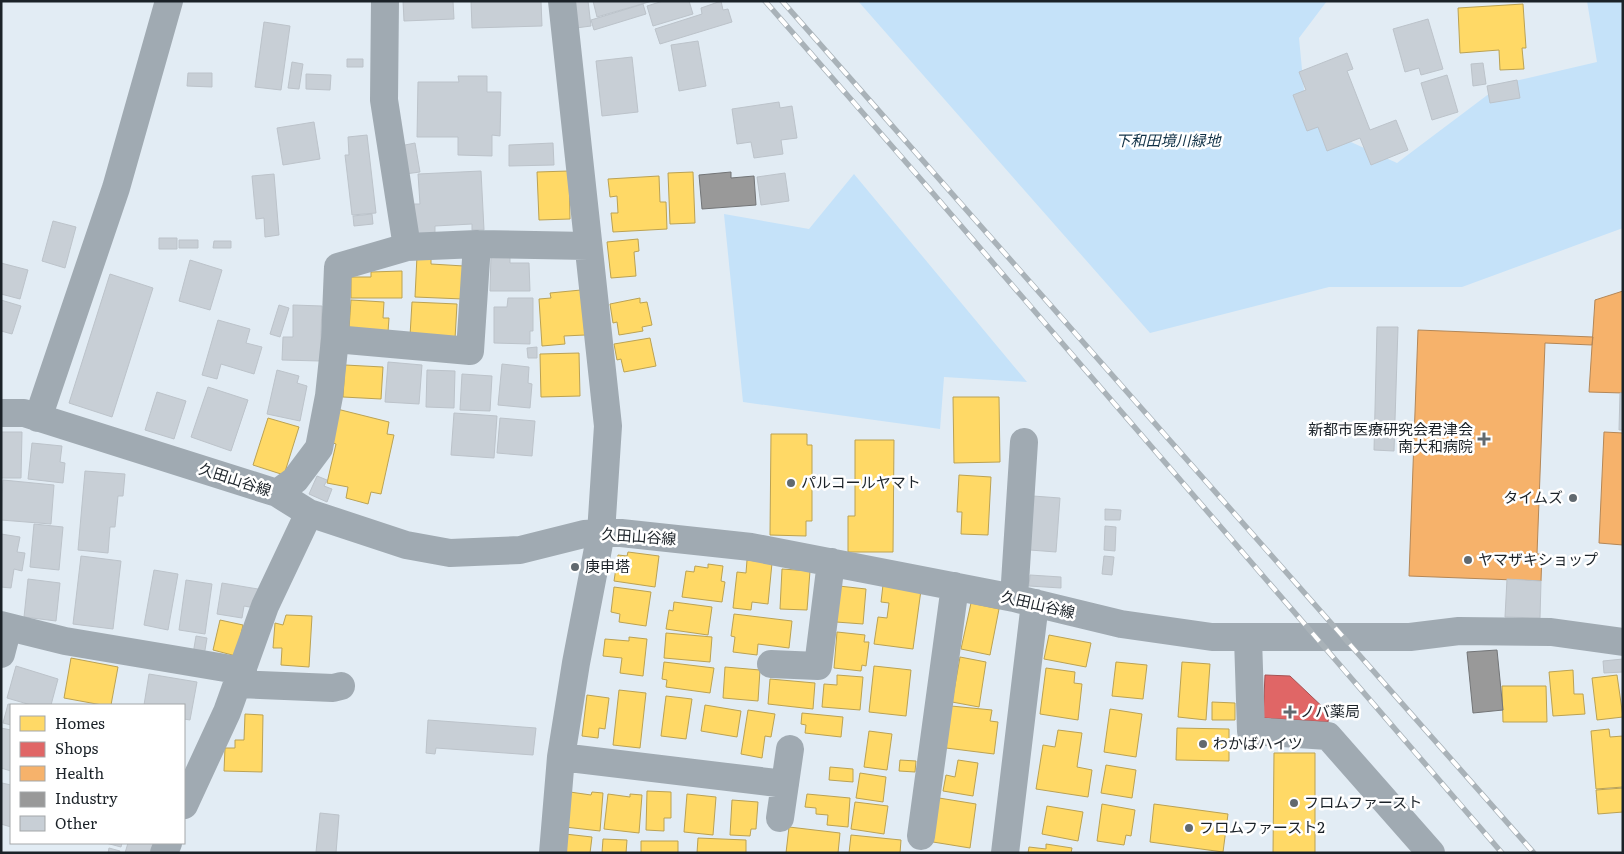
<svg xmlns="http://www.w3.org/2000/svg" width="1624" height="854" font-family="Literata,'Noto Sans JP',serif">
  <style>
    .green { fill: #c5e2f9 }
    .homes { fill: #ffd966; stroke: #bba253 }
    .shops { fill: #e06666; stroke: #a55253 }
    .health { fill: #f6b26b; stroke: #b48757 }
    .industry { fill: #999; stroke: #737577 }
    .building { fill: #c8cfd6; stroke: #bcc3ca }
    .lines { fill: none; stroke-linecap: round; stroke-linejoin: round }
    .minor { stroke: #a0aab2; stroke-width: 28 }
    .rail-casing { stroke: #a9b2b8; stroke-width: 5.5 }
    .rail { stroke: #fff; stroke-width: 4; stroke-dasharray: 11; stroke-linecap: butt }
    .poi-dot { fill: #61696f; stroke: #fff; stroke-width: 2 }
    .labels { text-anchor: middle; stroke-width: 5; stroke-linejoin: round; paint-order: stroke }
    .park-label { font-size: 15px; font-style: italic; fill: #113247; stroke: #fff }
    .poi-label { font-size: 15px; fill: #1b2228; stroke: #fff; text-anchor: start }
    .street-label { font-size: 15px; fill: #1b2228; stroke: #fff }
  </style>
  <rect width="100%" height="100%" fill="#e2ecf4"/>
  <path class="green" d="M858 1H1327L1299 38 1307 122 1397 163 1502 84 1597 62 1587 1H1623V228L1462 287H1329L1150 333Z
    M854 174 1027 382 944 377 940 429 743 402 724 214 809 229Z"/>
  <path class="homes" d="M1523 4 1526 48H1522L1524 69 1500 70 1499 50 1460 53 1458 8Z
    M569 171 570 219 539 220 537 172Z
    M693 172 695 223 670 224 668 173Z
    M659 176 660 202H666L667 229 613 232 611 213H618L617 196 610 197 608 179Z
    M638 239 639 251 634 252 636 276 611 278 607 242Z
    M417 256 431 257V264L464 266 463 299 415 297Z
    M402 271V298H351V277H371V272Z
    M581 290 585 335 564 336 565 344 542 346 539 299 551 298 550 293Z
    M640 298V303L647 302 652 325 642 327 643 331 619 335 617 322 613 323 610 304Z
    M351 300 384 302 383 318H389L388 332 349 329Z
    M412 302 457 304 455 339 410 336Z
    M650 338 656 366 624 372 621 359 617 360 614 344Z
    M579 353 580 396 541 397 540 354Z
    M345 365 383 367 381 399 343 397Z
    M953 397H999L1000 462 954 463Z
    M337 409 389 422 387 434 394 435 381 494 371 492 368 504 346 498 348 487 327 483 336 444 330 442Z
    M268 418 299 427 284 475 253 465Z
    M771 434H807V445H812V521H806V536L770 535Z
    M855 440H894L893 552H848V516H855Z
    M959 475 991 477 988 535 961 534 962 512H957Z
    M628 552 659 556 655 587 614 581 618 555 627 556Z
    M747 560 772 563 768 604 752 602 751 610 733 608 737 572 746 573Z
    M708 564 723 566 721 581 725 582 722 602 682 597 686 571 694 572 695 566 708 568Z
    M782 569 810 571 807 610 780 609Z
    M883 585 921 590 913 649 874 644 878 617 887 618 889 603 881 602Z
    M839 586 866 589 863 624 836 622Z
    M614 587 651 592 646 626 619 622 620 614 611 612Z
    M674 602 712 607 708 635 666 629 669 610 673 611Z
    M971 603 999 609 990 655 961 649Z
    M734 614 792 621 789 648 758 644 757 655 733 652 735 637 731 636Z
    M286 615 312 616 309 667 281 665 282 648H273L275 623 283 625Z
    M220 620 243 625 236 656 213 650Z
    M837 632 865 635 864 642H869L866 666 862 665 861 671 834 668Z
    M666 633 712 637 710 662 664 658Z
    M1049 635 1091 643 1086 667 1044 659Z
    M629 637 647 639 643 676 620 673 622 658 603 656 605 639 629 641Z
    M960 657 986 662 979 707 952 702Z
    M71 658 118 667 111 705H102L64 698Z
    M664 662 714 668 710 693 666 687 667 680 662 679Z
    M1116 662 1147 665 1143 699 1112 696Z
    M1182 662 1210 664 1206 720 1178 717Z
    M874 666 911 670 906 716 869 712Z
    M725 667 760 670 758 701 723 698Z
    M1046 668 1075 672 1074 683 1082 684 1078 720 1040 714Z
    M1573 670 1574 694H1583L1585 714 1553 716 1549 672Z
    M837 675 863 677 860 710 822 707 824 684 837 685Z
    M1617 675 1623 717 1597 720 1592 678Z
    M770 679 815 683 813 709 768 704Z
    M1502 686H1546L1547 722H1503Z
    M619 690 646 693 640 748 613 745Z
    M587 695 609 698 605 729 599 728 598 738 582 736Z
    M666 696 692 699 686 739 661 736Z
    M1212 702 1235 703V720H1212Z
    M705 705 741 711 737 737 701 731Z
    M951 706 992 710 990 721 998 722 994 754 946 748Z
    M1110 709 1142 714 1136 757 1104 752Z
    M748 710 775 714 771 737 765 736 762 758 741 754Z
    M802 713 843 717 841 737 805 733 806 725 801 724Z
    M245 714 263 715 262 772 224 771 225 748H235V740H244Z
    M1177 728 1229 729V761L1176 760Z
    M1609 729 1610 737 1623 736V787L1596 789 1591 731Z
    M1058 730 1082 733 1077 767 1092 770 1088 797 1036 789 1043 745 1055 747Z
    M869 731 892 734 887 770 864 767Z
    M1274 753H1315V853H1273Z
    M900 760 916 761 915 772 899 771Z
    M958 760 978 763 973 796 943 791 946 775 955 777Z
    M1106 765 1136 770 1132 798 1101 793Z
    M830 767 853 769V782L829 780Z
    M860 773 886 777 883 802 856 798Z
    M1623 788V812L1598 814 1596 790Z
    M647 791 671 792V818H664V831L646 830Z
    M570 792 591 795 592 792 603 793 600 831 565 827Z
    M608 794 630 797V794L642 795 639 833 604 829Z
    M687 794 716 797 713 835 684 832Z
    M807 794 850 798 848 827 827 825 828 815 816 814V808L805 807Z
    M939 798 976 804 970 848 933 842Z
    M732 800 758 802 756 829H751L750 836 730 835Z
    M855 802 888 806 884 834 851 829Z
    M1102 804 1135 810 1131 836 1126 835 1124 845 1097 841Z
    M1154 804 1228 814 1223 852 1150 842Z
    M1047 806 1083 812 1078 841 1042 834Z
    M789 827 840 833 838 853H786Z
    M565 834 592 837 590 853H563Z
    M851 835 901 840 900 853H849Z
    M698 838 746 840V853H697Z
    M603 839 627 840 626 853H602Z
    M641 841H678V853H641Z
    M1046 844 1072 848 1071 853H1028L1029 847 1046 849Z"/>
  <path class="shops" d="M1265 675 1290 676 1329 713 1328 722 1263 718Z"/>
  <path class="health" d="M1623 291V393L1589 392 1595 300Z
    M1418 330 1593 337 1592 345 1545 343 1537 554H1542L1541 581 1409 576Z
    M1604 432 1623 433V545L1599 543Z"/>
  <path class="industry" d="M731 172V178L754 176 756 205 702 209 699 175Z
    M1497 650 1503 710 1473 713 1467 652Z"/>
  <path class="building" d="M403 1H453L454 19 404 21Z
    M471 1H541L542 26 472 28Z
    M572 1H588L591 26 576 28Z
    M593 1H652L597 17Z
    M663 1H689L693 14 653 26 647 6Z
    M721 1 723 10 728 9 732 22 660 44 655 29 702 14 701 8Z
    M643 4 646 14 594 30 591 20Z
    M1428 19 1443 69 1421 75 1419 68 1405 72 1393 29Z
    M264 22 290 26 281 90 255 87Z
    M698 41 706 86 679 91 671 45Z
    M1347 53 1353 69 1347 71 1370 130 1396 120 1408 150 1371 165 1360 138 1327 151 1318 127 1307 131 1293 95 1306 90 1299 72Z
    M632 57 638 112 602 116 596 61Z
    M347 59H363V67H347Z
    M292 62 303 64 299 89 288 88Z
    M1483 63 1486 84 1473 86 1471 64Z
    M188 73H212V87L187 86Z
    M306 74 331 75 330 90 306 89Z
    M1447 75 1458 112 1432 120 1421 83Z
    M458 76H487V92H501L500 136 492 135V156L458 155V137H417L418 82H459Z
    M1517 80 1520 98 1490 103 1487 86Z
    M779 102 780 108 792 106 797 138 781 140 783 154 754 158 751 142 737 144 732 109Z
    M314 122 320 159 283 165 277 128Z
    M367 135 376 213 352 215 345 155H349L348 137Z
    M415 143 420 172 405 174 400 146Z
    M553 143 554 165 509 166V145Z
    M481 171 484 230H472V224L435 226V238L416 239 414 204H420L418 174Z
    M785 173 789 201 761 205 757 177Z
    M274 174 279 235 265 237 264 218 256 219 252 176Z
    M372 214 373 224 354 226 353 216Z
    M53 221 76 227 65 268 42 261Z
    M159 238H177V249H159Z
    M179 240H198V248H179Z
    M214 241H231V248H213Z
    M491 255H510V263H529L530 291H490Z
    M190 260 222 270 210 310 179 301Z
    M1 263 28 270 20 299 1 294Z
    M110 274 153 288 112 417 69 403Z
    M508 298H533V331H530V344L494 343V307H507Z
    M1 300 21 306 12 334 1 331Z
    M279 305 289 308 280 337 270 334Z
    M293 305 322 306 320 361 282 360 283 337H293Z
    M218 320 250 329 246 343 262 347 254 374 221 364 217 379 202 375Z
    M1377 327H1398L1394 451 1374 450Z
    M537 347V358H528L527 348Z
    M388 362 422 365 419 404 385 402Z
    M502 364 529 367 528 383 532 384 530 408 498 405Z
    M277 370 299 376 297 383 307 386 300 421 267 414Z
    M427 370 455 371 454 408 426 407Z
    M462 374 492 376 490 411 460 410Z
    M208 387 248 400 231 451 191 437Z
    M157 392 186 401 174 439 145 430Z
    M1620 393H1623V430H1619Z
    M454 413 497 416 494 458 451 455Z
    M500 418 535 421 532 456 497 453Z
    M1 432H22L21 478H1Z
    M32 443 62 446 60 462 65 463 63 483 28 479Z
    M85 471 125 474 123 496H118L115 527H110L108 553 78 550Z
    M317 476 327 480 324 486 332 489 327 502 309 494Z
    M3 480 54 485 51 524 1 520Z
    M1033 496 1060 498 1056 552 1030 550Z
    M1105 509 1121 510 1120 520H1105Z
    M34 524 63 527 59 570 30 567Z
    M1105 526 1116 527 1115 551 1104 550Z
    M1 534 20 537 17 552 25 553 22 571 14 569 11 588 1 587Z
    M81 556 121 561 113 629 73 624Z
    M1104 556 1114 557 1112 575 1102 574Z
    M154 570 178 574 168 630 144 625Z
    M1030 575 1061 577V588L1029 586Z
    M28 579 60 583 56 621 24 617Z
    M1507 579 1541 581 1540 618 1505 617Z
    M186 580 212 584 205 634 179 630Z
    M222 583 258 589 255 608 244 606 242 618 217 614Z
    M196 636 207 638 204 656 193 654Z
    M1623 659V672L1604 673 1603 661Z
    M16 666 58 679 51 705H31L7 698Z
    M149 674 197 682 190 720 184 719V705H144Z
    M8 704 13 705H11V725L3 723Z
    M428 720 536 728 533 755 436 748 435 754 426 753Z
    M1 728 11 730V771L1 768Z
    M2 783 11 785V827L1 824Z
    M320 813 339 815 336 853 316 852Z
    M106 843H122L121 847Z
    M128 843H161L158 853H125Z
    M109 848 120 851 119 853H108Z"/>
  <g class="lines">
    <path class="minor" d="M385 1 384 100 407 247
      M335 339 470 351 477 244
      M1 413H24L277 493 309 513 406 545 450 553 520 550 584 534 601 533H621L751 547 1014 598 1121 624 1212 637H1410L1459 631 1551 632 1623 642
      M38 418 116 188 169 1
      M277 493 295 480 319 448 329 396 335 339 338 267 407 247 477 244 588 246
      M1014 598 1024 442
      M1 625 65 641 243 671
      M1248 638 1251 731 1328 736 1431 853
      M1 654 8 627
      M771 664 818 666 831 562
      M239 684 333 688 341 686
      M561 757 785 784
      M184 805 227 712 265 606 309 513
      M780 818 790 749
      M921 836 955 586
      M164 853 168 843
      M553 853 561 757 576 663 601 533 608 426 562 1
      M1005 853 1035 603"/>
    <defs>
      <path id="rail" d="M765 1 918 176 1502 853
        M782 1 1534 853"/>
    </defs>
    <use href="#rail" class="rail-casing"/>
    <use href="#rail" class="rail"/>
  </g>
  <g class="poi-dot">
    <path d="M1481.5 431.5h5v5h5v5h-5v5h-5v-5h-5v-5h5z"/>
    <circle cx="791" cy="483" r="5"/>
    <circle cx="1573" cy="498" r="5"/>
    <circle cx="1468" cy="560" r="5"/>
    <circle cx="575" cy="567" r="5"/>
    <path d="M1287.5 704.5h5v5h5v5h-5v5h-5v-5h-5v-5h5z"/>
    <circle cx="1203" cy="744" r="5"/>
    <circle cx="1294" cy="803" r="5"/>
    <circle cx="1189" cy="828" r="5"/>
  </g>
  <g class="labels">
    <g class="park-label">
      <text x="1168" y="146">下和田境川緑地</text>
    </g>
    <g class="poi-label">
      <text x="1473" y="435" text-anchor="end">新都市医療研究会君津会<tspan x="1473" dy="17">南大和病院</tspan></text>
      <text x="801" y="488">パルコールヤマト</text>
      <text x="1563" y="503" text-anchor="end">タイムズ</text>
      <text x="1478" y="565">ヤマザキショップ</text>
      <text x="585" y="572">庚申塔</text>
      <text x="1300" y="717">ノバ薬局</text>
      <text x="1213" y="749">わかばハイツ</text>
      <text x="1304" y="808">フロムファースト</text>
      <text x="1199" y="833">フロムファースト2</text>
    </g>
    <g class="street-label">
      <text transform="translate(235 480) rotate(18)" y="5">久田山谷線</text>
      <text transform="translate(639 537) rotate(4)" y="5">久田山谷線</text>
      <text transform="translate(1038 605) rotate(13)" y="5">久田山谷線</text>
    </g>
  </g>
  <rect width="1624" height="854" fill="none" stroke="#1b2228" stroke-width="5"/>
  <rect x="10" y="704" width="175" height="140" fill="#ffffff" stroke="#a4a7a9"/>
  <rect x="20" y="716" width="25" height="15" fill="#ffd966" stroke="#a4a7a9"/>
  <text x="55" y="729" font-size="15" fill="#1b2228">Homes</text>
  <rect x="20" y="742" width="25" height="15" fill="#e06666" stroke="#a4a7a9"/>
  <text x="55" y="754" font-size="15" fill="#1b2228">Shops</text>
  <rect x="20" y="766" width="25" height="15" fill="#f6b26b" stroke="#a4a7a9"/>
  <text x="55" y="779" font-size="15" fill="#1b2228">Health</text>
  <rect x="20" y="792" width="25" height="15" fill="#999999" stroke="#a4a7a9"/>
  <text x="55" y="804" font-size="15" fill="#1b2228">Industry</text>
  <rect x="20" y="816" width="25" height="15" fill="#c8cfd6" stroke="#a4a7a9"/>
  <text x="55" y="829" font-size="15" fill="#1b2228">Other</text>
</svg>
